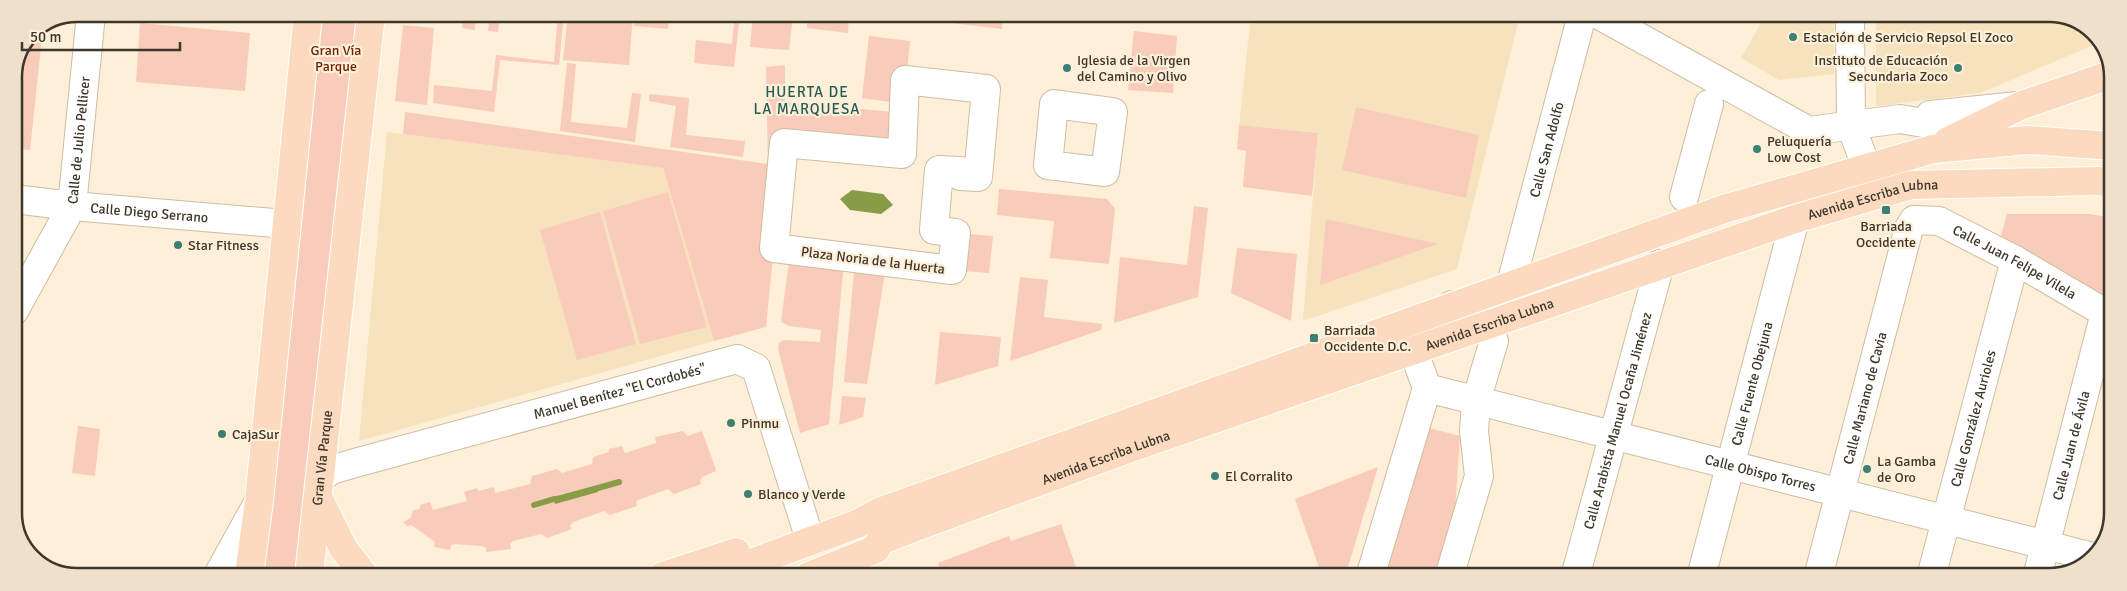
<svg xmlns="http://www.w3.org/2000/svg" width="2127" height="591" font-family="Signika,sans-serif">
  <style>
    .built { fill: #f7e2be }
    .green { fill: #f9cbbb; fill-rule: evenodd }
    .water { fill: #899d49 }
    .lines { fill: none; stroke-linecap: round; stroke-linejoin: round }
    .stream { stroke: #899d49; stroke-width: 6 }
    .minor-casing { stroke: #cebda1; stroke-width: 30 }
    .major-casing { stroke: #fff; stroke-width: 30 }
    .minor { stroke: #fff; stroke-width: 28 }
    .major { stroke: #fbdabf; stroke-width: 28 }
    .poi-dot { fill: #3c8075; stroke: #fdefd8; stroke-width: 2 }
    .labels { text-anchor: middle; stroke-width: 4.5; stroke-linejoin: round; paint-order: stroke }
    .poi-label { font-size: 14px; fill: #3d362a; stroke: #fdefd8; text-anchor: start }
    .park-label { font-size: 14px; fill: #6b1f00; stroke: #fdefd8 }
    .street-label { font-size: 14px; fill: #3d362a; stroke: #fdefd8 }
    .neighbourhood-label { font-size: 15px; letter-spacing: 1px; fill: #255c53; stroke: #fdefd8 }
    .rim { fill: none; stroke: #3d362a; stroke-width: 2.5 }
  </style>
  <rect width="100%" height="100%" fill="#fdefd8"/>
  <path class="built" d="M1251 15H1520L1457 269 1303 321 1318 133 1239 125Z
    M1765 16H1834V74L1779 80 1741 58Z
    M1876 16H2066L2098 36 2101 42 1980 93 1876 106Z
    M387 132 663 168 714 341 359 441Z"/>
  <path class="green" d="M323 14H358L297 575H263L280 440Z
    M463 14H476L475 30 462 28Z
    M490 14H500L498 32 488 31Z
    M558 14H564L559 65 500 60 494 112 433 103 434 85 492 91 496 55 554 62Z
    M568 14H633L629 65 563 60Z
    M635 14H670L668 29 634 26Z
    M735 14H740L734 67 694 63 696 40 732 44Z
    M753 14 793 15 789 50 750 47Z
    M807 15H849L848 33 807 28Z
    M945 15H1003L1002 29 944 22Z
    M140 23 250 33 245 91 136 82Z
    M403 25 434 28 427 105 395 101Z
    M43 28 30 150 14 149V77L33 32Z
    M1134 31 1177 36 1173 93 1128 90Z
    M869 36 910 41 904 104 862 98Z
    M567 63 576 64 571 122 627 128 632 93 641 94 635 142 560 131Z
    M785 65V102L904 113 902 154 784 143 766 327 714 341 663 168 403 134 405 112 768 164 766 67Z
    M649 94 689 98 686 135 745 141 743 157 670 147 676 106 649 101Z
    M1356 107 1479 135 1466 198 1342 170Z
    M1239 125 1318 133 1312 196 1243 187 1246 151 1237 149Z
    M999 189 1107 199 1115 209 1109 264 1050 258 1054 221 997 215Z
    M668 192 707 327 640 344 603 211Z
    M1194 206 1208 208 1198 297 1114 323 1120 257 1187 265Z
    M600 212 636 344 577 360 540 230Z
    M2007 214H2090L2112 218V302L2001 236Z
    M1326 219 1438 244 1320 285Z
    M956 233 993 236 989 273 952 270Z
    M1237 248 1297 254 1291 321 1231 293Z
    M855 261 886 266 867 384 844 382Z
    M789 262H844L829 424 800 433 778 349 779 343 784 340 820 342 821 330 789 326 781 322Z
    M1020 277 1048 280 1044 317 1102 324 1101 330 1010 361Z
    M940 332 1001 337 998 366 935 385Z
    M842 396 866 398 863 417 839 425Z
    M78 426 100 429 95 476 72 473Z
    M1425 427 1460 436 1453 541 1443 577H1380Z
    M683 431 688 436 702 431 715 467 716 471 702 477 700 481 701 484 674 494 668 489 638 500 636 502 637 506 610 515 604 511 573 522 570 526 572 529 547 538 541 534 513 541 510 544 511 549 486 552V548L482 546 455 544 451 545 450 550 434 547 435 542 411 525 407 526 403 522 411 518 413 510 420 509V505L430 502 433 510 467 501 464 492 477 488 479 491 494 487 495 493 530 484 532 476 557 469 562 473 592 464 593 457 609 452V449L622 446 625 453 656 443 655 437ZM597 485 598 491 553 497H554Z
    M1378 467 1345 577 1322 576 1295 499Z
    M1061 524 1079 576H943L938 563 1009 536 1011 541Z"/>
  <path class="water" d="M852 190 883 194 893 205 881 214 850 210 840 199Z
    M597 485 598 492 555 504 553 497Z"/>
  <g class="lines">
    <path class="stream" d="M598 488 619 482
      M534 505 554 499"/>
    <defs>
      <g id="minor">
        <path d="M1599 15 1809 131 1900 119 1982 133"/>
        <path d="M1850 16 1851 126 1877 195"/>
        <path d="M905 80 986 89 978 177 960 176 961 171 939 170 934 230 956 233 952 270 774 248 784 143 902 154Z"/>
        <path d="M1054 104 1113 112 1105 172 1048 165Z"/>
        <path d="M1930 115 2018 106"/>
        <path d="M1684 197 1709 104"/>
        <path id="s1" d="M14 199 72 206 286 224"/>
        <path id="s2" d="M1511 284 1582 15"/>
        <path id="s3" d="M14 311 72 206 91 14"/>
        <path id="s4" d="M1427 388 2093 557"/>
        <path id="s5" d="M321 478 331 470 355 463 737 359 756 368 807 530"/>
        <path d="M218 575 259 501"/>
        <path d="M1370 577 1427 388 1413 350"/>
        <path d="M1449 577 1479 476 1474 431 1476 401 1494 341 1487 325 1452 305"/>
        <path id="s6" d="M1575 577 1660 264"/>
        <path id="s7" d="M1701 577 1795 219"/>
        <path id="s8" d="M1818 577 1909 228 1914 220 1939 221 2015 260 2112 317"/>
        <path id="s9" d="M1931 577 2015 260"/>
        <path id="s10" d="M2037 577 2105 313"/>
      </g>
      <g id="major">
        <path d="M1948 141 2022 105 2113 74"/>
        <path d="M318 497 343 548 364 575"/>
        <path d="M249 575 259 501 308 14"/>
        <path id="s11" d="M309 575 371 14"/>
        <path d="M663 576 736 552"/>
        <path d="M716 576 857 524 879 512 1724 209 1933 149 2028 140 2113 146"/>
        <path id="s12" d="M809 576 876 549 880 541 918 526 1133 447 1795 219 1911 185 2098 181 2113 183"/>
      </g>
    </defs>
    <use href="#minor" class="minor-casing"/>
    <use href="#major" class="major-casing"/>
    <use href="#minor" class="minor"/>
    <use href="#major" class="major"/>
  </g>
  <g class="poi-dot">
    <circle cx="1793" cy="37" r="5"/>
    <circle cx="1067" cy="68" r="5"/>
    <circle cx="1958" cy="68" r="5"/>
    <circle cx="1757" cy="149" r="5"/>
    <rect x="1881" y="205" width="10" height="10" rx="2.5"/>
    <circle cx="178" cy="245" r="5"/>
    <rect x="1309" y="333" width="10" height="10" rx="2.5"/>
    <circle cx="731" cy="423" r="5"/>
    <circle cx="222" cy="434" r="5"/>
    <circle cx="1867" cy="469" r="5"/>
    <circle cx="1215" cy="476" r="5"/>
    <circle cx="748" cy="494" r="5"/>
  </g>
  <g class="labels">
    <g class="poi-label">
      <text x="1803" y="42">Estación de Servicio Repsol El Zoco</text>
      <text x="1077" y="65">Iglesia de la Virgen<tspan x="1077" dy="16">del Camino y Olivo</tspan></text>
      <text x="1948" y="65" text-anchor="end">Instituto de Educación<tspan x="1948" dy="16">Secundaria Zoco</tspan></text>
      <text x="1767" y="146">Peluquería<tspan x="1767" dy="16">Low Cost</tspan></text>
      <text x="1886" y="231" text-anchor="middle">Barriada<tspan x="1886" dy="16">Occidente</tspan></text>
      <text x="188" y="250">Star Fitness</text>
      <text x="1324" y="335">Barriada<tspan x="1324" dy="16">Occidente D.C.</tspan></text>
      <text x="741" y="428">Pinmu</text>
      <text x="232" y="439">CajaSur</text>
      <text x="1877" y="466">La Gamba<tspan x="1877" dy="16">de Oro</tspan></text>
      <text x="1225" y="481">El Corralito</text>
      <text x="758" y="499">Blanco y Verde</text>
    </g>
    <g class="park-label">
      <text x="336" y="55">Gran Vía<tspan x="336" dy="16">Parque</tspan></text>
    </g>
    <g class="street-label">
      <text dy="5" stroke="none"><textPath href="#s3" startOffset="186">Calle de Julio Pellicer</textPath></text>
      <text dy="5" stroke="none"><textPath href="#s2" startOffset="139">Calle San Adolfo</textPath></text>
      <text dy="5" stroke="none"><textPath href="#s12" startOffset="1132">Avenida Escriba Lubna</textPath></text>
      <text dy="5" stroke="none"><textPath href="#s1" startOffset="136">Calle Diego Serrano</textPath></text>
      <text transform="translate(873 260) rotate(7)" y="5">Plaza Noria de la Huerta</text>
      <text dy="5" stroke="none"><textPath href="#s8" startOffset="481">Calle Juan Felipe Vilela</textPath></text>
      <text dy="5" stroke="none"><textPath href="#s12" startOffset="728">Avenida Escriba Lubna</textPath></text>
      <text dy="5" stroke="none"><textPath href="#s7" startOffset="200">Calle Fuente Obejuna</textPath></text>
      <text dy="5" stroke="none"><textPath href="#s5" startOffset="312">Manuel Benítez "El Cordobés"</textPath></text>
      <text dy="5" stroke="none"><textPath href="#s8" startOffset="185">Calle Mariano de Cavia</textPath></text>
      <text dy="5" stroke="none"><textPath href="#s9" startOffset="164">Calle González Aurioles</textPath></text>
      <text dy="5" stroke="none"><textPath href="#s6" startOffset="162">Calle Arabista Manuel Ocaña Jiménez</textPath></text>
      <text dy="5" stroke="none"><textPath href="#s10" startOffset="136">Calle Juan de Ávila</textPath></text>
      <text dy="5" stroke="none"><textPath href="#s12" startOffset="322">Avenida Escriba Lubna</textPath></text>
      <text dy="5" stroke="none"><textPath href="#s11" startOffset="118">Gran Vía Parque</textPath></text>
      <text dy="5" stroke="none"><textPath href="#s4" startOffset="344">Calle Obispo Torres</textPath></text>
    </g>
    <g class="neighbourhood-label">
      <text x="807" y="97">HUERTA DE<tspan x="807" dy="17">LA MARQUESA</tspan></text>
    </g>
  </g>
  <path d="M0 0H2127V591H0ZM77 22H2049A55 55 0 0 1 2104 77V513A55 55 0 0 1 2049 568H77A55 55 0 0 1 22 513V77A55 55 0 0 1 77 22Z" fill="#eee0ca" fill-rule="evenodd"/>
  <path class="rim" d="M77 22H2049A55 55 0 0 1 2104 77V513A55 55 0 0 1 2049 568H77A55 55 0 0 1 22 513V77A55 55 0 0 1 77 22Z"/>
  <path d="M22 42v8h158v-8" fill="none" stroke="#3d362a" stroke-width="2.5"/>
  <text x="30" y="42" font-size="15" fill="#3d362a" stroke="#fdefd8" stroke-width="4" paint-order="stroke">50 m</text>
</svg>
